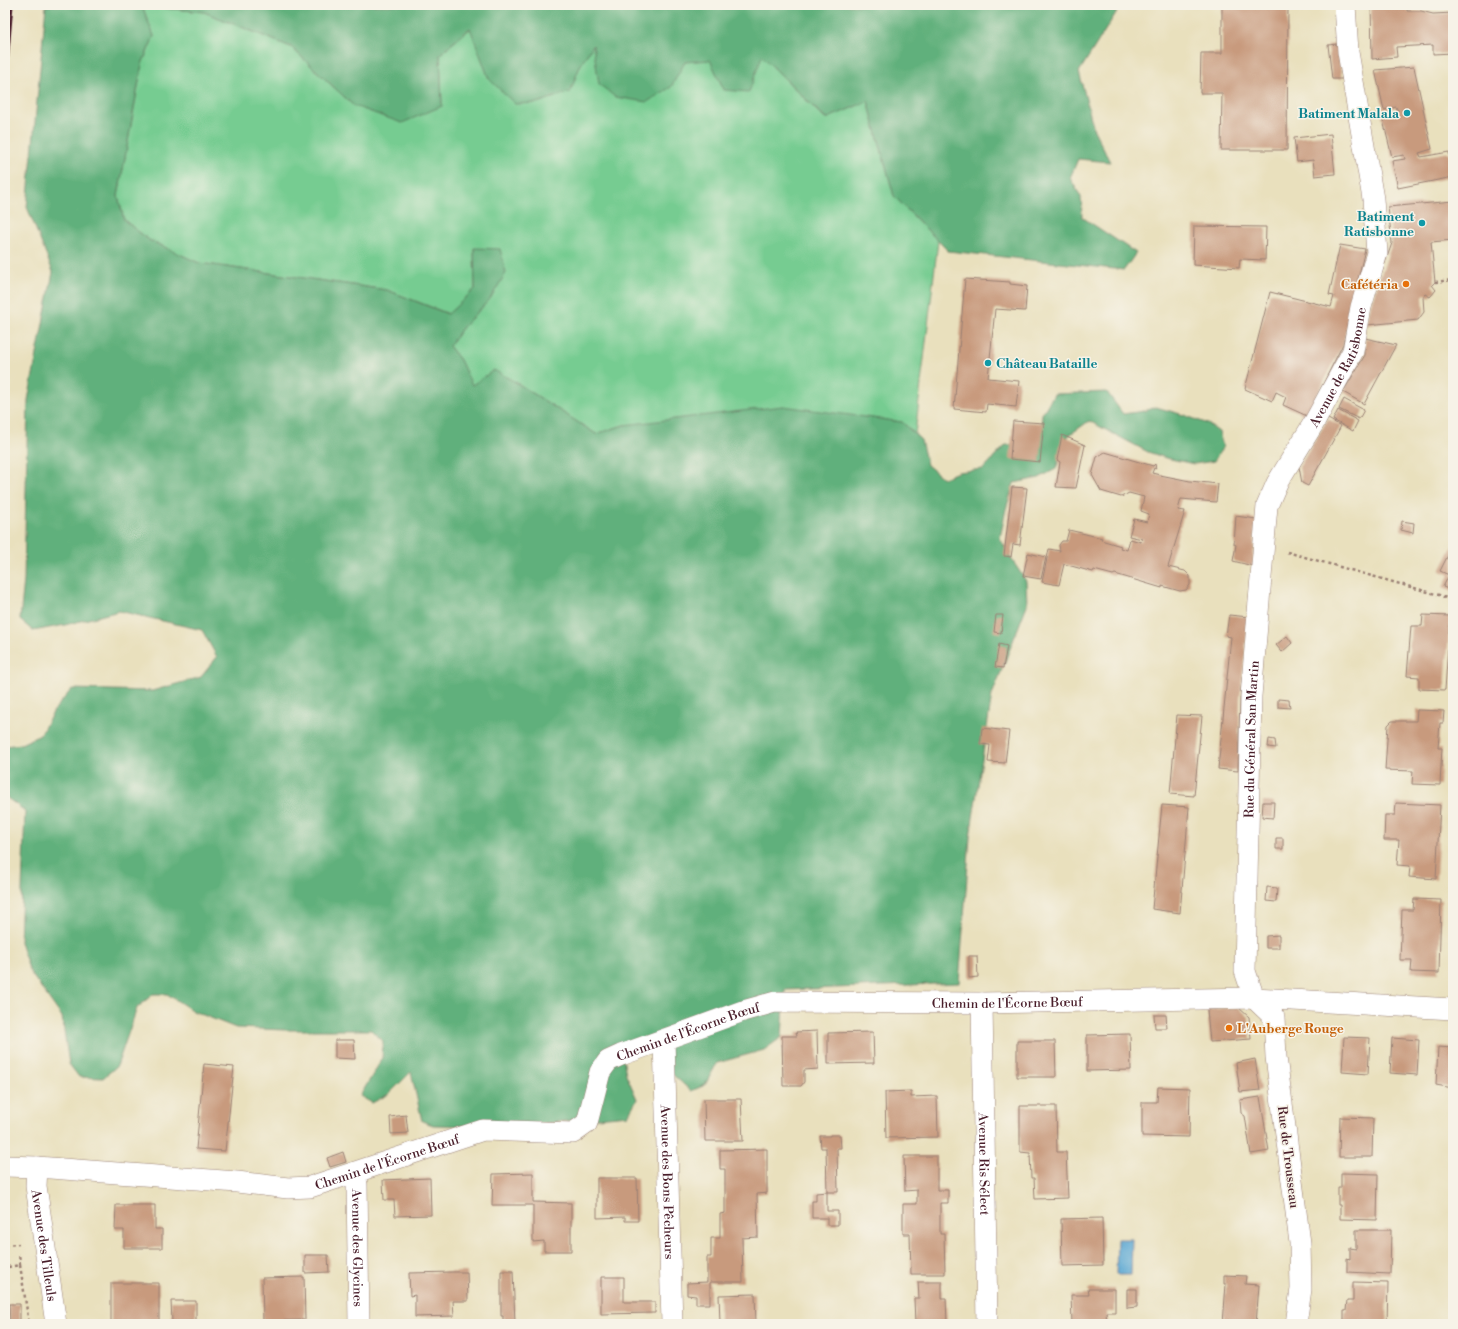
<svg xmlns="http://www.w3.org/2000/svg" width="1458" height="1329" font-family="'Libre Bodoni',serif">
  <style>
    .green { fill: #76cc91; stroke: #60765e }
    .forest { fill: #60b07b; stroke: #556853 }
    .water { fill: #5aa7d3; stroke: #52637f }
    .building { fill: #c89a7d }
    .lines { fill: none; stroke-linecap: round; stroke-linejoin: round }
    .minor-casing { stroke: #9a8074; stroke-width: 22 }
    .path { stroke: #9a8074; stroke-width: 2.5; stroke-dasharray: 3 3; stroke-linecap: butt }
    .minor { stroke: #fff; stroke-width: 21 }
    .rail { stroke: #4a1f2b; stroke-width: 3 }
    .culture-dot { fill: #0f9aa8; stroke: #f7f3e8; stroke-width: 1.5 }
    .food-dot { fill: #e8710a; stroke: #f7f3e8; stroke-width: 1.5 }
    .labels { text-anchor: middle; stroke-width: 3; stroke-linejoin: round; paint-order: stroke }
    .culture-label { font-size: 13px; font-weight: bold; fill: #0d838f; stroke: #f7f3e8; text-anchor: end }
    .food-label { font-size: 13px; font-weight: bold; fill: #c56008; stroke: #f7f3e8; text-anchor: end }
    .street-label { font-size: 13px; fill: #4a1f2b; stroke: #f7f3e8 }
  </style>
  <rect width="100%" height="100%" fill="#f7f3e8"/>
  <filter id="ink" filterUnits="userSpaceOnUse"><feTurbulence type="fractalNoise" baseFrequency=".025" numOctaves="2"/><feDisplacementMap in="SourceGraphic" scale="8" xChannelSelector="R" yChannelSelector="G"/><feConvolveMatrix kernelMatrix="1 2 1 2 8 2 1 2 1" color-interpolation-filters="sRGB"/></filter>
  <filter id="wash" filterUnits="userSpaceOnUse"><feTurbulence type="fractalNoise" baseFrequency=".012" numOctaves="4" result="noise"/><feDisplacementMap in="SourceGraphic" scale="16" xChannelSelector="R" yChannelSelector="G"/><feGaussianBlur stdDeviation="0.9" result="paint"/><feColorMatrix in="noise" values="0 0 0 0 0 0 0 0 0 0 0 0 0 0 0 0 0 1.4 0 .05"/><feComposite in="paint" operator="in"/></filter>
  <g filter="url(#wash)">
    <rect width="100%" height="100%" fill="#e9e0bd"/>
    <path class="green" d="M142 6 204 12 291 47 354 106H442L440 54 471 28 489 79 569 92 580 66 593 45 671 87 684 62 710 59 724 90 762 56 825 119 868 101 894 196 938 241 915 434 902 422 862 417 624 425 596 434 517 383 471 385 460 360 449 346 463 327 490 299 474 249 475 289 449 314 387 290 199 263 149 240 124 220 118 196 142 64 154 36Z"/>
    <path class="forest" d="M46 5H1121L1079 72 1094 130 1110 162 1078 159 1070 178 1081 197 1082 217 1136 253 1124 270 948 251 894 196 868 101 826 119 762 56 749 92 724 90 710 60 685 62 671 87 647 102 615 97 599 84 593 45 580 66 570 92 537 103 515 104 489 79 470 28 440 54 442 106 402 123 354 106 291 47 204 12 142 6 154 36 142 64 118 196 124 220 149 240 199 263 387 290 448 314 475 289 474 248 500 249 506 273 490 299 463 327 449 346 460 360 472 385 494 370 517 383 596 434 624 425 783 406 902 422 921 440 927 465 943 478 958 472 983 469 1006 445 1041 443 1042 414 1054 394 1107 392 1123 414 1144 411 1156 407 1184 415 1208 424 1219 432 1223 447 1214 461 1194 464 1166 458 1148 452 1089 421 1068 436 1056 469 1039 478 1014 483 1006 509 1000 538 1010 557 1026 581 1027 605 992 695 970 837 959 983 785 990 782 1037 764 1050 717 1063 705 1085 691 1091 641 1046 623 1058 626 1074 637 1099 628 1115 506 1127 433 1125 422 1121 411 1072 389 1094 372 1103 360 1096 382 1059 383 1041 371 1030H285L236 1028 193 1011 167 994H153L137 1008 117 1066 103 1078 79 1077 69 1064 62 1017 30 972 20 942 25 811 7 798 5 792V746L21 744 40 735 55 709 72 689 152 691 201 677 217 657 202 630 119 611 65 625 33 631 20 620 24 580 28 400 53 272 27 207Z"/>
    <path class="water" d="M1117 1239H1132L1131 1275H1116Z"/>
    <g id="blocks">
      <path class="building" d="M1222 5H1288L1287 150H1221L1222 93H1200L1201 53H1222Z
        M1371 5H1407V11H1421L1433 14 1453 13V53L1433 54V45L1396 47 1397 57 1372 59Z
        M1337 44 1342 79H1332L1328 45Z
        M1414 67 1432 149 1419 153 1421 157 1449 152 1453 177 1398 188 1392 161 1405 159 1404 155 1392 157 1382 116 1398 111 1396 107 1384 110 1375 70Z
        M1331 134 1335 174 1315 176 1313 160 1297 162 1294 138Z
        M1453 201V240L1431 242 1435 282 1432 285 1436 290 1430 297 1425 294 1423 297 1424 312 1418 320 1367 325 1371 304 1392 243 1388 207Z
        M1194 226 1266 227 1265 260 1240 259 1239 268 1193 265Z
        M1340 245 1365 249 1343 344 1307 416 1283 405 1286 397 1276 392 1272 401 1245 389 1270 292 1331 307 1334 296 1329 295Z
        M965 279 1010 282V284L1027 286 1025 311 995 309 988 378 1019 381 1016 407 987 404 986 412 954 409Z
        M1365 338 1396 345 1364 404 1343 392 1365 355Z
        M1344 399 1364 410 1359 419 1339 409Z
        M1338 410 1358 421 1353 431 1333 420Z
        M1328 419 1341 426 1308 486 1302 483 1299 467Z
        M1013 421 1044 423 1040 462 1010 459Z
        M1062 435 1085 445 1076 488 1056 487 1060 462 1057 460Z
        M1105 452 1153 466 1155 464 1156 469 1154 468 1152 473 1160 475 1190 481 1218 484 1216 502 1181 499 1178 510 1185 511 1168 567 1185 571 1190 576V585L1186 590 1180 591 1162 586V588L1115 574 1113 575 1094 570 1093 572 1064 564 1059 585 1042 582 1049 549 1060 551 1059 545 1062 541H1066L1069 530 1102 538 1101 540 1121 546 1120 548 1127 550 1130 539 1141 542 1142 539 1129 536 1134 519 1147 522 1149 514 1141 511 1144 497 1129 493 1121 497 1101 491 1092 475 1097 457Z
        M1012 487 1027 488 1020 545 1013 544 1011 557 1004 556Z
        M1236 516 1256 519 1253 566 1233 561 1236 545 1234 544Z
        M1402 521 1414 523 1413 533 1401 530Z
        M1453 545V591L1443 587 1449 575 1440 571Z
        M1028 553 1046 557 1041 579 1023 576Z
        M996 615H1003L1001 633 994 632Z
        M1229 615 1249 617 1240 698 1238 771 1218 769 1231 637 1226 636Z
        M1423 615 1450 616 1445 690 1419 689V677L1407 676 1411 626H1422Z
        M1287 636 1292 643 1282 652 1276 645Z
        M999 644 1007 646 1003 668 995 667Z
        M1278 699 1289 700 1290 708 1278 707Z
        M1417 710 1444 711 1443 723H1440L1438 748H1442L1440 785 1412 784 1413 771 1385 770 1388 725 1392 721H1416Z
        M1177 715 1202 716 1194 796 1170 794Z
        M982 728 1009 731 1005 763 988 762 990 745 980 744Z
        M1269 739 1275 740 1276 748 1268 747Z
        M1263 802H1274L1273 818 1262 817Z
        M1396 803 1440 805 1436 879 1409 877 1410 866 1397 865 1399 840H1384L1385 815H1395Z
        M1162 805 1189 807 1180 913 1152 909Z
        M1276 838H1283V849H1276Z
        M1267 887 1277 888 1276 902 1266 901Z
        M1414 899 1441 900 1439 973 1411 972 1412 960H1400L1402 910H1413Z
        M1279 935V948H1266V936Z
        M969 956H977L978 977 969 978Z
        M1238 1007 1249 1017 1251 1039 1210 1042 1207 1010Z
        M1154 1015H1166L1167 1028H1155Z
        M817 1031 818 1069 804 1070V1082L801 1086H783L782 1036H797L796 1032Z
        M873 1032 874 1063 828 1064V1033Z
        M1130 1034 1131 1070 1087 1071V1035Z
        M1344 1037 1370 1038 1368 1074 1342 1072Z
        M1392 1038 1419 1040 1417 1075 1390 1073Z
        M335 1040H354L355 1059 335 1058Z
        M1017 1041H1055L1056 1077H1017Z
        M1438 1047 1453 1048V1088L1436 1085Z
        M1255 1059 1260 1090 1240 1092 1236 1063Z
        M204 1064 234 1067 225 1151 196 1149Z
        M1158 1087 1190 1088 1189 1137 1142 1136V1102H1157Z
        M911 1091V1097L937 1096 938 1137 886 1138 885 1092Z
        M1260 1097 1269 1151 1251 1154 1245 1116 1241 1113 1240 1100Z
        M704 1099H741L743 1141H705Z
        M1020 1106H1056L1057 1152H1066L1068 1198 1035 1199 1034 1178H1031L1030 1153 1020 1152Z
        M406 1115 408 1133 391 1134 390 1117Z
        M1340 1117 1373 1118 1372 1157H1339Z
        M830 1135H840L841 1148H837L838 1192H827L826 1148H821L820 1136H830Z
        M767 1149V1193L757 1194 758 1237 742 1238 743 1282H710V1304H696V1296L687 1295V1283L707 1282V1257H711V1238H720V1214L725 1213V1169H720V1150Z
        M343 1152 346 1162 330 1167 327 1158Z
        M904 1156H937V1190H948V1203H940V1234H944L945 1274H911L910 1234H903V1204H917V1190L905 1191Z
        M533 1173V1202L571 1203V1251H544V1241L533 1242V1205H492L493 1174Z
        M1341 1173 1378 1174 1377 1220 1340 1219V1205H1338V1188H1341Z
        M430 1178 431 1215 395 1216 394 1200H384L383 1180Z
        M597 1178H637L638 1221H625V1217L597 1218Z
        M827 1192V1211H838V1225H827V1218H812V1201H816V1193Z
        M116 1205H155V1229H162V1248H124V1230H115Z
        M1102 1218 1103 1265 1062 1266 1061 1219Z
        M1356 1230H1391L1390 1274 1347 1272V1258L1350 1259V1248L1356 1249Z
        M305 1255H328L329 1272 305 1273Z
        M501 1271H513L515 1324H503V1316H501Z
        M453 1272H467L468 1301H453L454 1316 415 1317V1295L410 1296 409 1273Z
        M1224 1275 1246 1276 1245 1284 1259 1285 1256 1324H1223L1226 1284H1224Z
        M304 1277 305 1320 263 1321 262 1278Z
        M601 1277H624V1302H655V1313L601 1314Z
        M918 1282H942V1298H946L947 1324H915L914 1298H919Z
        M1353 1282 1388 1283 1387 1324H1344V1311H1346L1347 1301H1353Z
        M111 1283H159V1322H172V1324L111 1323Z
        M1088 1289H1115V1312H1106L1107 1324H1072L1071 1295H1089Z
        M1127 1289H1137V1307L1127 1308Z
        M755 1294 756 1324H720L719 1295Z
        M171 1301H196V1321L172 1322Z
        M9 1304H20V1324H10Z"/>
    </g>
  </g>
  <g filter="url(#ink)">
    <use href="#blocks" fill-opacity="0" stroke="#9a8074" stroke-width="1"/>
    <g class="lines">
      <defs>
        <g id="minor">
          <path id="s1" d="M982 1003 987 1324"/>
          <path id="s2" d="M664 1040 672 1324"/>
          <path id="s3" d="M5 1166 37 1167 237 1182 288 1188 310 1187 483 1130 573 1133 587 1123 600 1072 608 1061 621 1055 743 1011 775 1002 982 1003 1254 998 1453 1009"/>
          <path id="s4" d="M37 1167 36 1186 56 1324"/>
          <path id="s5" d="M355 1173 357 1185 359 1324"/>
          <path id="s6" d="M1296 1324 1301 1289 1300 1243 1276 1057 1274 1017 1254 998 1245 971 1251 696 1267 506 1277 483 1315 421 1353 351 1361 307 1377 253 1373 199 1348 52 1345 5"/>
        </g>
      </defs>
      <use href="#minor" class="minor-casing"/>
      <path class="path" d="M1435 282 1453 280
        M1287 552 1439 595 1453 601
        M5 1245 19 1244
        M20 1265 29 1324
        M8 1267 20 1265 19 1253"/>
      <use href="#minor" class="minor"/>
      <path class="rail" d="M5 88 12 5"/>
    </g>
  </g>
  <g class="culture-dot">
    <circle cx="1407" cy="113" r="4"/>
    <circle cx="1422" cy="223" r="4"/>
    <circle cx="988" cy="363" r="4"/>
  </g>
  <g class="food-dot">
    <circle cx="1406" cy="284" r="4"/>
    <circle cx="1229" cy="1028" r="4"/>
  </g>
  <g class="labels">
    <g class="culture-label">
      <text x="1399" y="118">Batiment Malala</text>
      <text x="1414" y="221">Batiment<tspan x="1414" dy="15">Ratisbonne</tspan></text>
      <text x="996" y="368" text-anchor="start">Château Bataille</text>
    </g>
    <g class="food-label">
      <text x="1398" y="289">Cafétéria</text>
      <text x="1237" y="1033" text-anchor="start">L'Auberge Rouge</text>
    </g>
    <g class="street-label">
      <text dy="5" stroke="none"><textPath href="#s6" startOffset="988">Avenue de Ratisbonne</textPath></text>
      <text dy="5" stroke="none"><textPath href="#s6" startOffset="597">Rue du Général San Martin</textPath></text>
      <text dy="5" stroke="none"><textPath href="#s3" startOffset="1071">Chemin de l'Écorne Bœuf</textPath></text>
      <text dy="5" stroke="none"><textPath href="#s3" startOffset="747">Chemin de l'Écorne Bœuf</textPath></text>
      <text transform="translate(1289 1157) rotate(83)" y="5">Rue de Trousseau</text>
      <text dy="5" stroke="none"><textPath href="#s3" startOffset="387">Chemin de l'Écorne Bœuf</textPath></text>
      <text dy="5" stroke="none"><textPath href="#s1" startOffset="161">Avenue Ris Sélect</textPath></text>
      <text dy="5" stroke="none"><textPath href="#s2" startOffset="142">Avenue des Bons Pêcheurs</textPath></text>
      <text dy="5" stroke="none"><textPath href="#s4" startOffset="79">Avenue des Tilleuls</textPath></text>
      <text dy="5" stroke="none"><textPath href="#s5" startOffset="75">Avenue des Glycines</textPath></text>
    </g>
  </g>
  <rect width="1458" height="1329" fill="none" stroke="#f7f3e8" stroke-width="20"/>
</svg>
